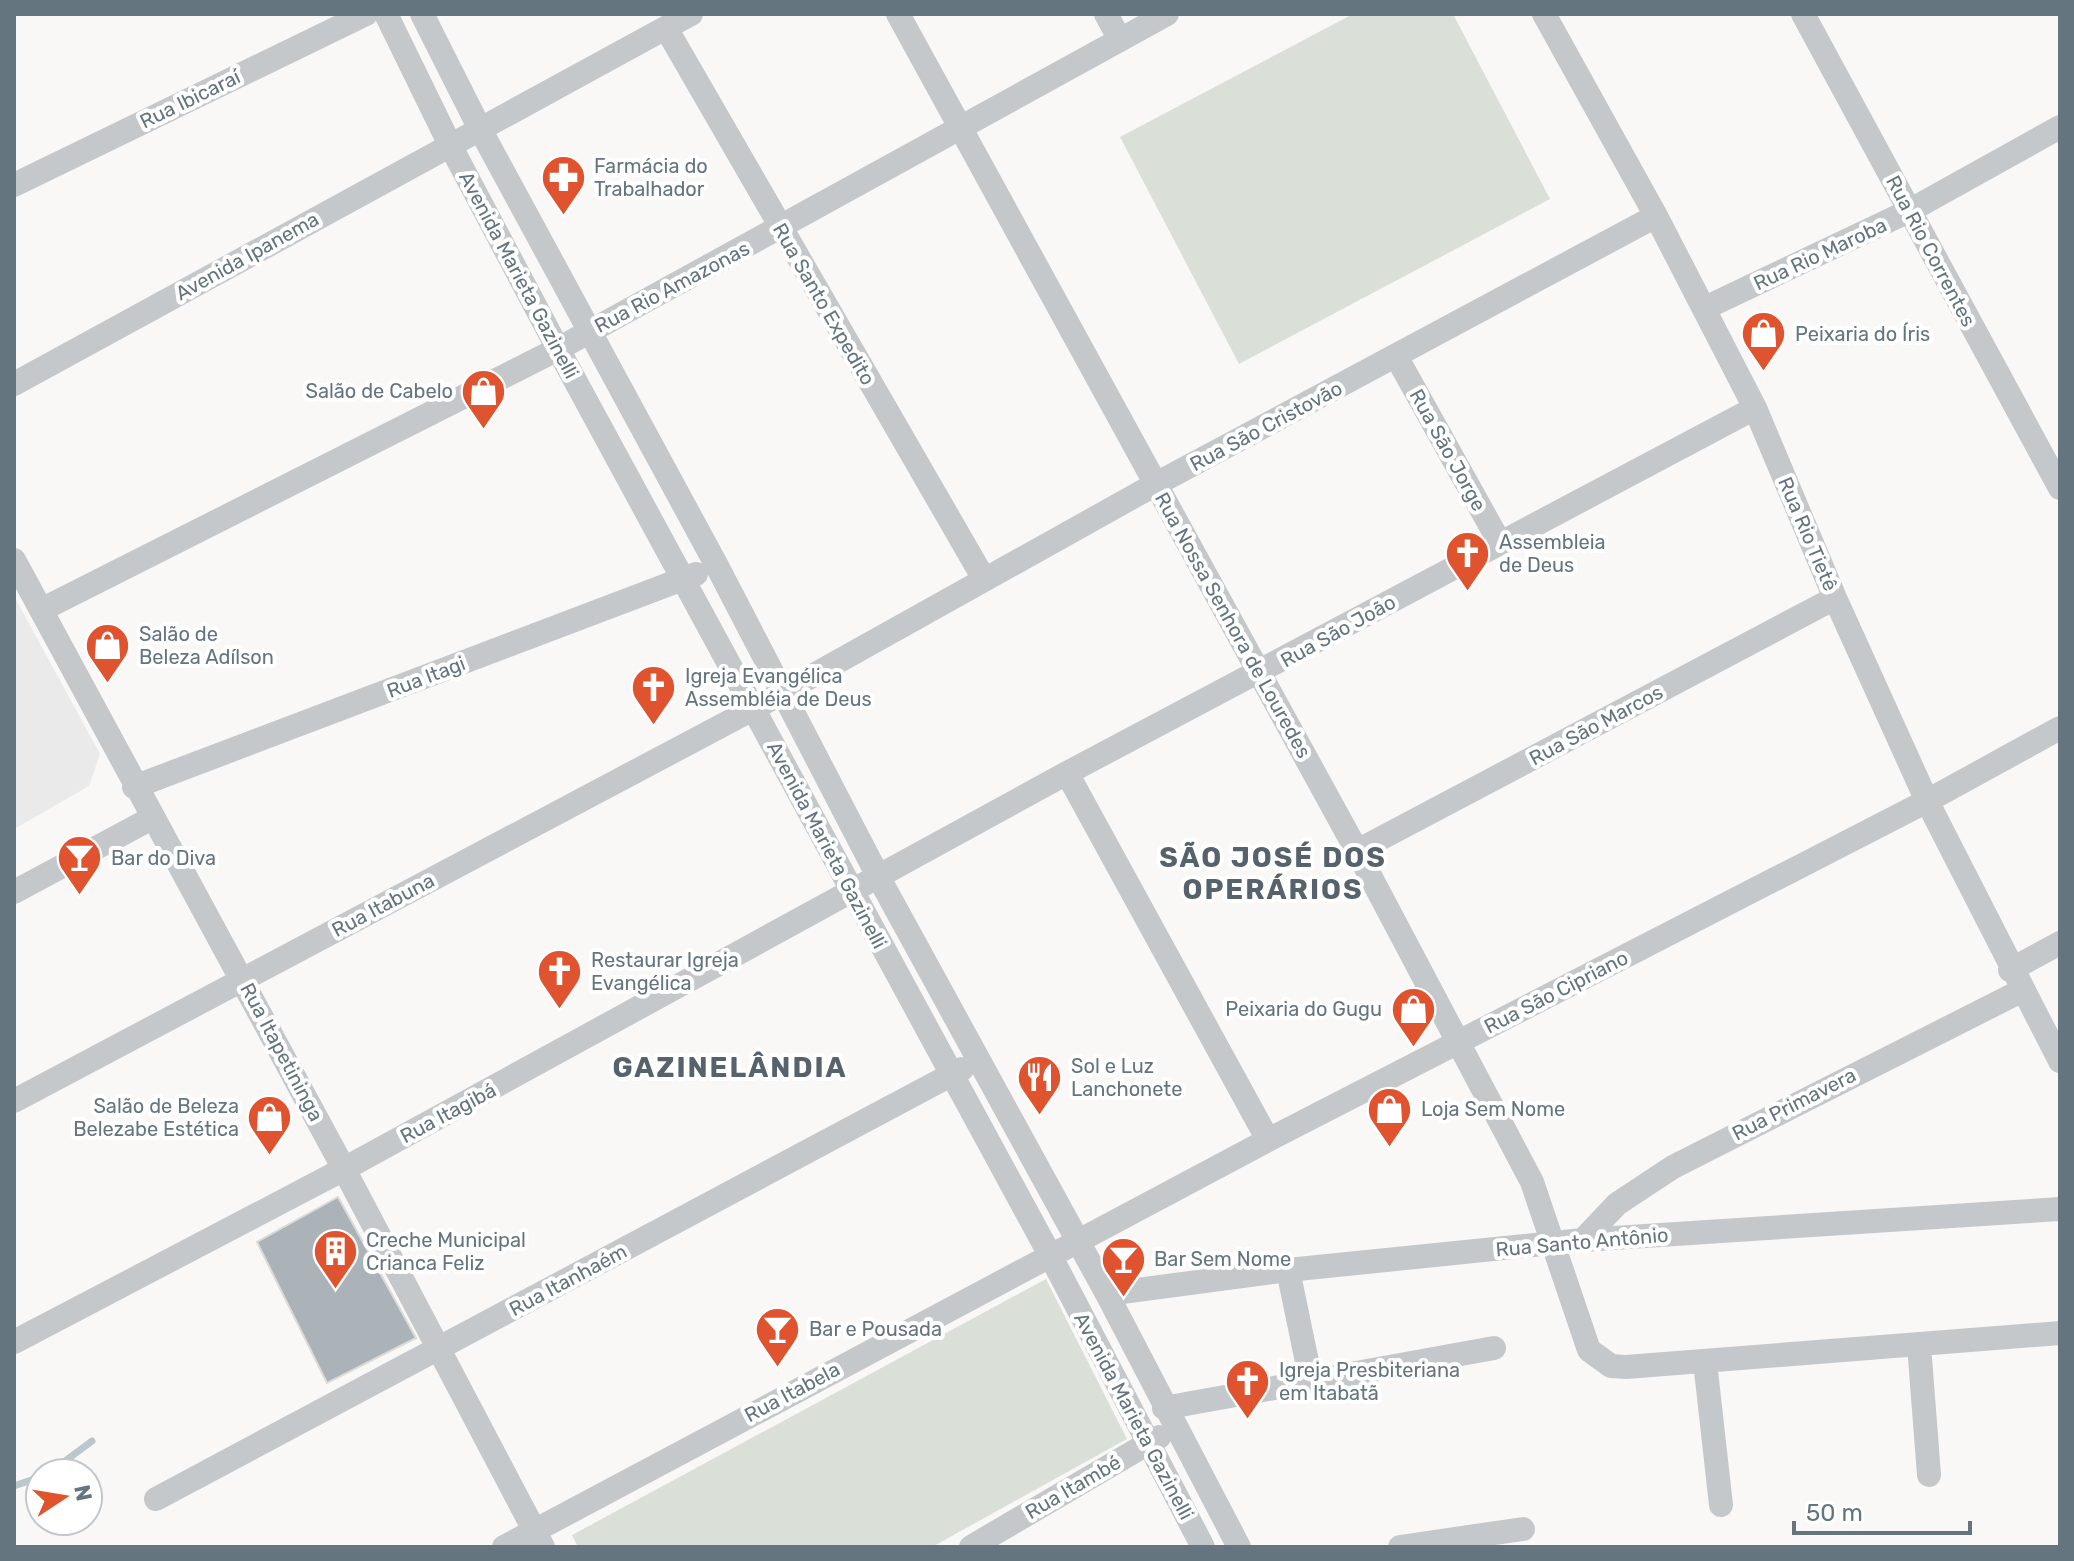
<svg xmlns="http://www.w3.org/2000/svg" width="2074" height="1561" font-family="Rubik,sans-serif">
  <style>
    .built { fill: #e9eae9 }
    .green { fill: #dae0d7 }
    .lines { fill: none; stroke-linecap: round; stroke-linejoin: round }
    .stream { stroke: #bbc7ca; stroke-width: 7 }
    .building { fill: #abb3b8; stroke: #dadad8; stroke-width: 2 }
    .minor { stroke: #c4c8cb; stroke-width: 24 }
    .labels { text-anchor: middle; stroke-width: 8; stroke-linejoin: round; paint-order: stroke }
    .street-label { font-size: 20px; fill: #647580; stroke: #fff }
    .poi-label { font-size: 20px; fill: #647580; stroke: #fff; text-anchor: start }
    .district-label { font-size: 28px; font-weight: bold; letter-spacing: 2px; fill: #56636c; stroke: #fff }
  </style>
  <rect width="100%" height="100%" fill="#f9f8f6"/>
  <path class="built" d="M14 596 100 754 89 786 14 829Z"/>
  <path class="green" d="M1353 14H1453L1550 199 1239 364 1120 137Z
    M1046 1279 1127 1439 932 1547H578L572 1535Z"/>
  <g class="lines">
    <path class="stream" d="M49 1473 92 1441
      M14 1486 40 1477"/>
  </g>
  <path class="building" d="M338 1197 416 1338 327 1383 257 1242Z"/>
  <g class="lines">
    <path class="minor" d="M386 14 450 145 558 349 1050 1255 1203 1547
      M422 14 480 129 717 566 879 878 1107 1294 1239 1547
      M898 14 1357 851 1532 1182 1589 1350 1611 1366 1626 1367 2060 1333
      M1106 14 1120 40
      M1544 14 1656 216 1755 408 1835 598 1927 801 2060 1061
      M1803 14 2060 488
      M666 28 984 579
      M14 185 366 14
      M1705 308 1909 211 2060 127
      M1396 356 1500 543
      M14 384 691 14
      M14 560 344 1169 543 1547
      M41 610 558 349 1167 14
      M1067 773 1268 1140
      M134 787 696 574
      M1357 851 1835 598
      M14 892 152 818
      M2010 970 2060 943
      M14 1101 753 709 1156 484 1656 216
      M1583 1240 1617 1204 1673 1167 2021 991
      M1288 1270 1311 1381
      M1107 1294 1288 1270 1583 1240 2060 1209
      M14 1342 344 1169 1067 773 1755 408
      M1919 1345 1929 1475
      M1705 1362 1721 1505
      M1164 1408 1494 1348
      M156 1499 962 1069
      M504 1547 1268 1140 1927 801 2060 728
      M971 1547 1159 1437
      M1400 1547 1523 1529"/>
  </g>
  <defs>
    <symbol id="pharmacy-pin" viewBox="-11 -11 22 30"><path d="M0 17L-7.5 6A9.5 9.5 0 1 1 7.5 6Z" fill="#df542f" stroke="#fff"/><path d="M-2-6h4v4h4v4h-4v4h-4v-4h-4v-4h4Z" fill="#fff"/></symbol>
    <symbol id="shop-pin" viewBox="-11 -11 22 30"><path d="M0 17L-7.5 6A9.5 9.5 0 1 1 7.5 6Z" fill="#df542f" stroke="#fff"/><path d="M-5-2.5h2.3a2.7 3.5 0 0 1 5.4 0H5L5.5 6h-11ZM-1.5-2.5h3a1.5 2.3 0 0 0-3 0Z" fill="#fff"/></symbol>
    <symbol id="church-pin" viewBox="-11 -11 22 30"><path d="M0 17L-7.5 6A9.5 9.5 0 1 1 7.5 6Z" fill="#df542f" stroke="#fff"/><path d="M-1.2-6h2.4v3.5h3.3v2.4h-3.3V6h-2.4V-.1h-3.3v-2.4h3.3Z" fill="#fff"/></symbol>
    <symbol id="bar-pin" viewBox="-11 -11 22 30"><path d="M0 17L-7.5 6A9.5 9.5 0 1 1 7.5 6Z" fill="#df542f" stroke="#fff"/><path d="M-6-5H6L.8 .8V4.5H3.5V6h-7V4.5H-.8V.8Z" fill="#fff"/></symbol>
    <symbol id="restaurant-pin" viewBox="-11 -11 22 30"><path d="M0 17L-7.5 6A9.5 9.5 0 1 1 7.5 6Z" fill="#df542f" stroke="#fff"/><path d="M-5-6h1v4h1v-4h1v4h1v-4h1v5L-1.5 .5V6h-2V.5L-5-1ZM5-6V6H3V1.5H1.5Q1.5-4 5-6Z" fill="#fff"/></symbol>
    <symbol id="building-pin" viewBox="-11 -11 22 30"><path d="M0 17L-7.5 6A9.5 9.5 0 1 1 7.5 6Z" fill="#df542f" stroke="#fff"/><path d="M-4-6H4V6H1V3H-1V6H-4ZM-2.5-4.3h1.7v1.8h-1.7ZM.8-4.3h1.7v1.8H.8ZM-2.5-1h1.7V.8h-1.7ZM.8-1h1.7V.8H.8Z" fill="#fff"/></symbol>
  </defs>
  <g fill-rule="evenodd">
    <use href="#pharmacy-pin" x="538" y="152" width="51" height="69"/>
    <use href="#shop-pin" x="1738" y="308" width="51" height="69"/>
    <use href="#shop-pin" x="458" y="366" width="51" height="69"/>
    <use href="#church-pin" x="1442" y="528" width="51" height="69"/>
    <use href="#shop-pin" x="82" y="620" width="51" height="69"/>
    <use href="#church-pin" x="628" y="662" width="51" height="69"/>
    <use href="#bar-pin" x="54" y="832" width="51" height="69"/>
    <use href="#church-pin" x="534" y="946" width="51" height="69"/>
    <use href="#shop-pin" x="1388" y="984" width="51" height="69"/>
    <use href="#restaurant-pin" x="1014" y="1052" width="51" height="69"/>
    <use href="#shop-pin" x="1364" y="1084" width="51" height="69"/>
    <use href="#shop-pin" x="244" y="1092" width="51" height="69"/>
    <use href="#building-pin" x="310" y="1226" width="51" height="69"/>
    <use href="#bar-pin" x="1098" y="1234" width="51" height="69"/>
    <use href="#bar-pin" x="752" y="1304" width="51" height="69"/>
    <use href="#church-pin" x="1222" y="1356" width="51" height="69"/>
  </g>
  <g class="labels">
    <g class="street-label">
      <text transform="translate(190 99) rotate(-26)" y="7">Rua Ibicaraí</text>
      <text transform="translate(1931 251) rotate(62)" y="7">Rua Rio Correntes</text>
      <text transform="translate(1820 254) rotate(-25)" y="7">Rua Rio Maroba</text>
      <text transform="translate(247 256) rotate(-29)" y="7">Avenida Ipanema</text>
      <text transform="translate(519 275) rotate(62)" y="7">Avenida Marieta Gazinelli</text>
      <text transform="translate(672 287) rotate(-28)" y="7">Rua Rio Amazonas</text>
      <text transform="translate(824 304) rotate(60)" y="7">Rua Santo Expedito</text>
      <text transform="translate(1266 426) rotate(-28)" y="7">Rua São Cristovão</text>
      <text transform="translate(1448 450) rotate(61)" y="7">Rua São Jorge</text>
      <text transform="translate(1808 534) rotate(67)" y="7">Rua Rio Tietê</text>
      <text transform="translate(1233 625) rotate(61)" y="7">Rua Nossa Senhora de Louredes</text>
      <text transform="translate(1338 631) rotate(-29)" y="7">Rua São João</text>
      <text transform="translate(426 677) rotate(-21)" y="7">Rua Itagi</text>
      <text transform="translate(1596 725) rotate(-28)" y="7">Rua São Marcos</text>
      <text transform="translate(827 845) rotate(62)" y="7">Avenida Marieta Gazinelli</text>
      <text transform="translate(383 905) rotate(-28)" y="7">Rua Itabuna</text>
      <text transform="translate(1556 992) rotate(-27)" y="7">Rua São Cipriano</text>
      <text transform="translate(282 1052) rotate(62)" y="7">Rua Itapetininga</text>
      <text transform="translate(1794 1104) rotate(-27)" y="7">Rua Primavera</text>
      <text transform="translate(448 1113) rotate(-28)" y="7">Rua Itagibá</text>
      <text transform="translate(1582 1242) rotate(-5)" y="7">Rua Santo Antônio</text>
      <text transform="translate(568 1280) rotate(-28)" y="7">Rua Itanhaém</text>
      <text transform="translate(792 1392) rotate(-28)" y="7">Rua Itabela</text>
      <text transform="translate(1134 1416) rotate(62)" y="7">Avenida Marieta Gazinelli</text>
      <text transform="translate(1073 1487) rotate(-30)" y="7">Rua Itambé</text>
    </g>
    <g class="poi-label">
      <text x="594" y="173">Farmácia do<tspan x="594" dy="23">Trabalhador</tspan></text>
      <text x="1795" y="341">Peixaria do Íris</text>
      <text x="453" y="398" text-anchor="end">Salão de Cabelo</text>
      <text x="1499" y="549">Assembleia<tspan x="1499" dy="23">de Deus</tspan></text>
      <text x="139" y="641">Salão de<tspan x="139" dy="23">Beleza Adílson</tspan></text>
      <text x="685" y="683">Igreja Evangélica<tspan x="685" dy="23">Assembléia de Deus</tspan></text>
      <text x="111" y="865">Bar do Diva</text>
      <text x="591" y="967">Restaurar Igreja<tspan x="591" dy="23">Evangélica</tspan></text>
      <text x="1382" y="1016" text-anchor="end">Peixaria do Gugu</text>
      <text x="1071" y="1073">Sol e Luz<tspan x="1071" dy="23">Lanchonete</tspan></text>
      <text x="239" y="1113" text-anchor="end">Salão de Beleza<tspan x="239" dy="23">Belezabe Estética</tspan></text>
      <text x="1421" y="1116">Loja Sem Nome</text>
      <text x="366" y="1247">Creche Municipal<tspan x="366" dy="23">Crianca Feliz</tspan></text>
      <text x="1154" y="1266">Bar Sem Nome</text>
      <text x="809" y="1336">Bar e Pousada</text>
      <text x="1279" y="1377">Igreja Presbiteriana<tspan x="1279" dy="23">em Itabatã</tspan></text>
    </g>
    <g class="district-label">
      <text x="1273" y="867">SÃO JOSÉ DOS<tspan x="1273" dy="32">OPERÁRIOS</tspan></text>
      <text x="730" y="1077">GAZINELÂNDIA</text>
    </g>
  </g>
  <rect width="2074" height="1561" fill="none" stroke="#647580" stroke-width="32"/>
  <g transform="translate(64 1497) rotate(78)"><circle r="38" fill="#ffffff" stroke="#c1c8cc" stroke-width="2"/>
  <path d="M0-6L14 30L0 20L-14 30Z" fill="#df542f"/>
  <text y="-12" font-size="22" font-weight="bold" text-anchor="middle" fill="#647580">N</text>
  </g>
  <path d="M1794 1521v12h176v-12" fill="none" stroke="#647580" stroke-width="4"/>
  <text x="1806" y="1521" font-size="24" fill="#647580" stroke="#ffffff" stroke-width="6" paint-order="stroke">50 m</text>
</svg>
